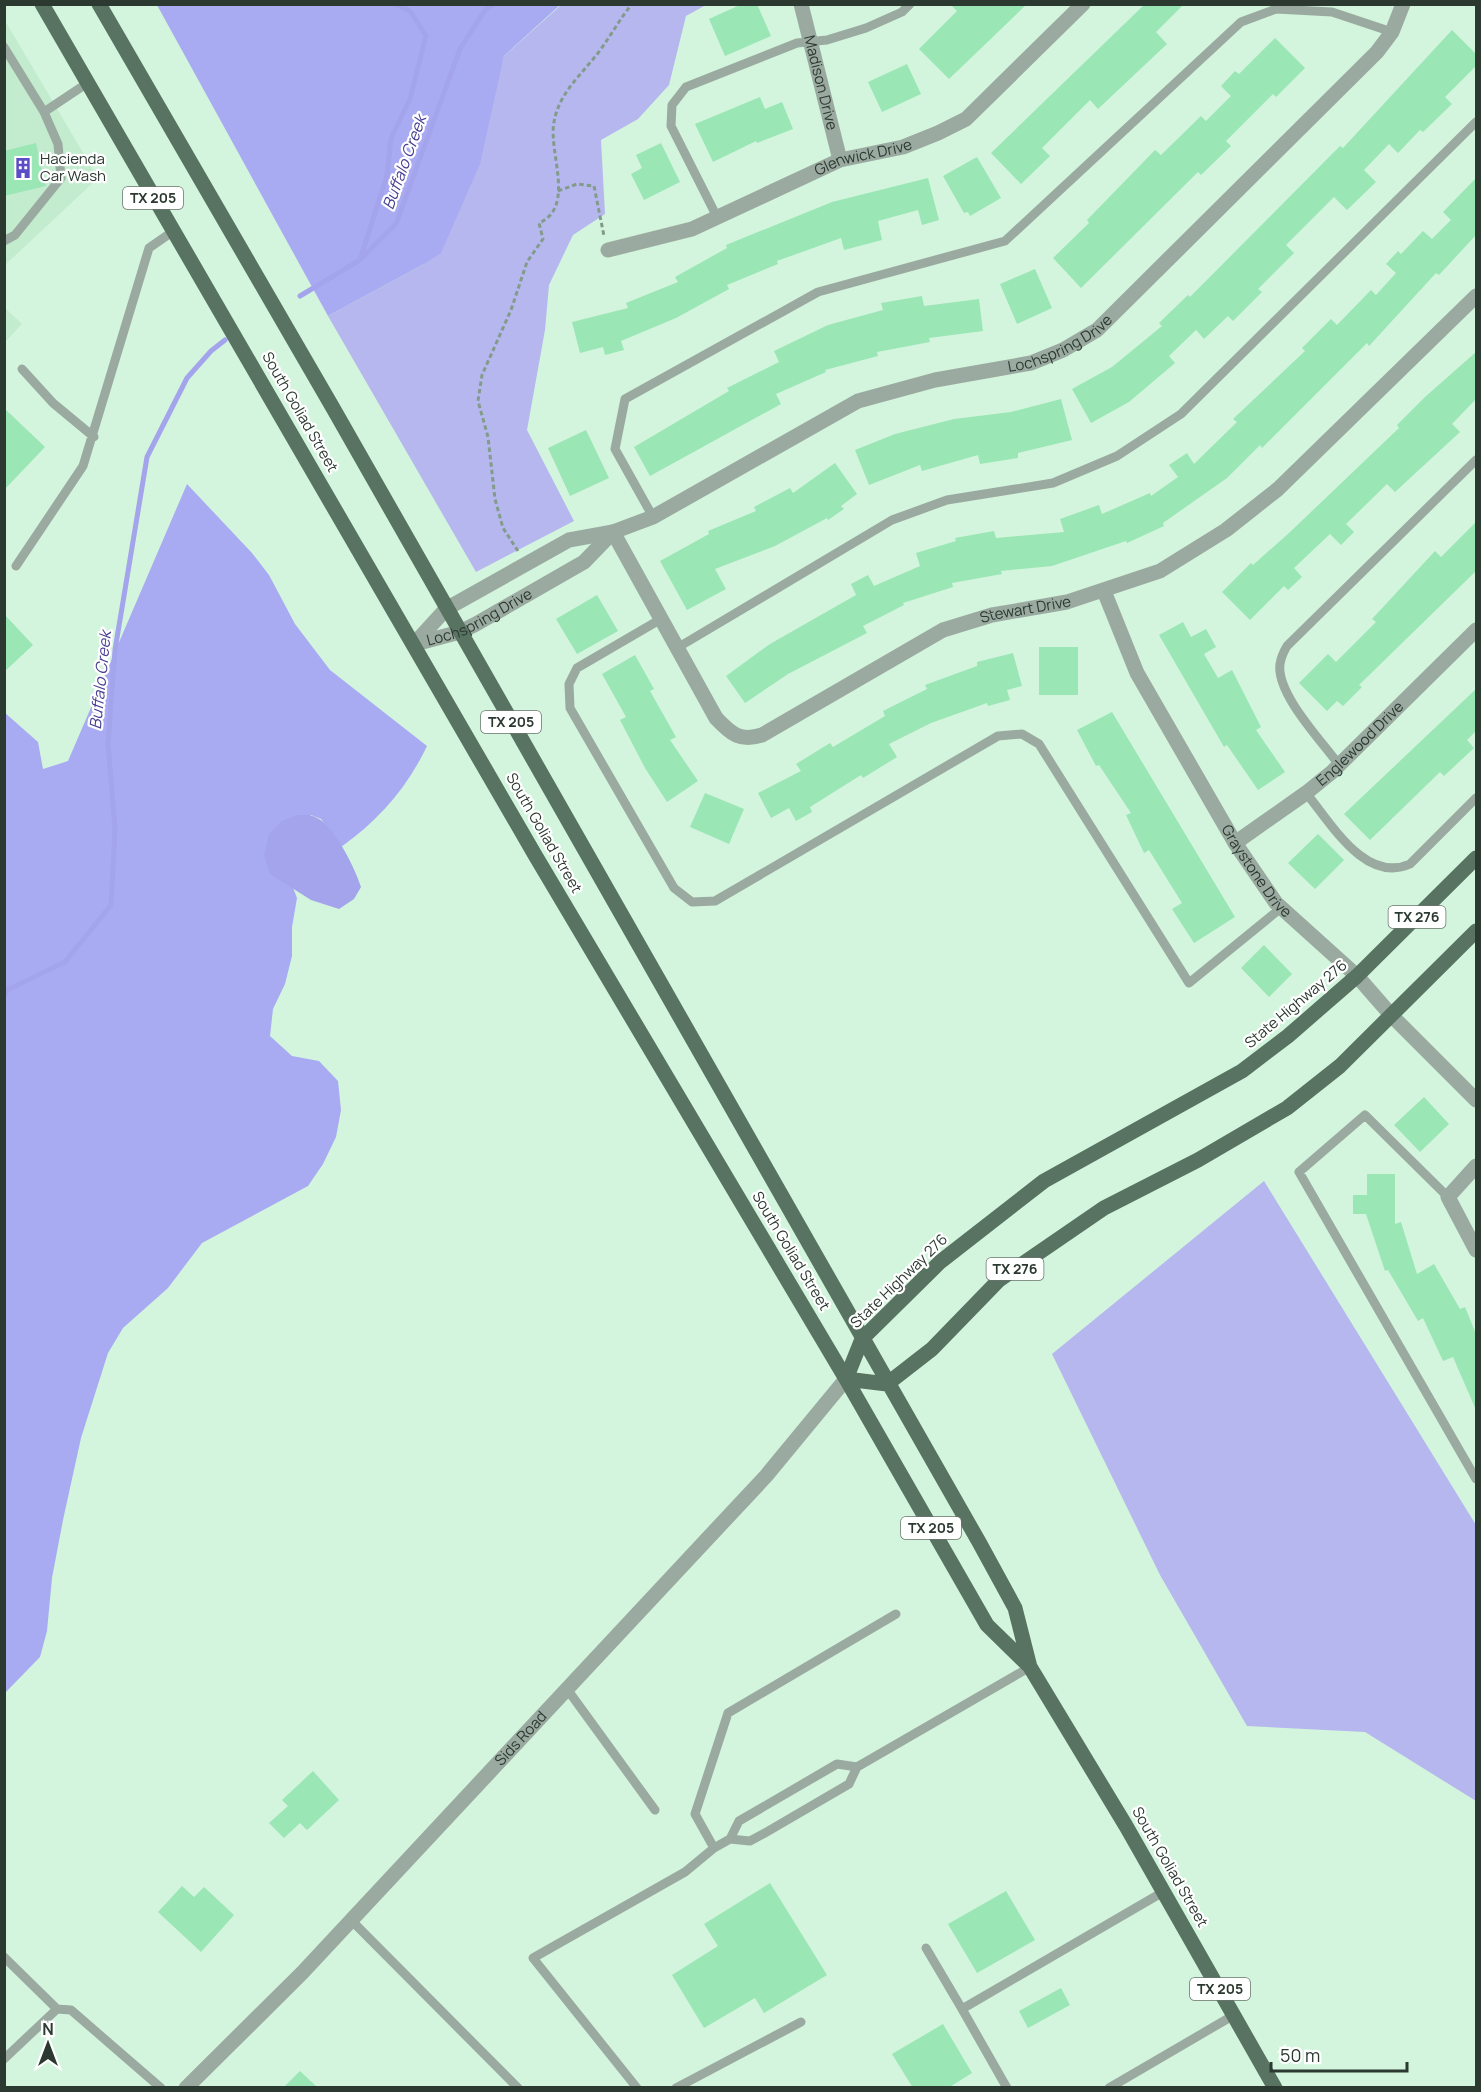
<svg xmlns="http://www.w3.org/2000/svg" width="1481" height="2092" font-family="Manrope,sans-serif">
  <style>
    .built { fill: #c3eccf }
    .green { fill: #b6b7ef }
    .forest { fill: #a9abf2 }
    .water { fill: #a3a4ec }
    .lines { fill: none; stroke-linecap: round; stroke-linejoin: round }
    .stream { stroke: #a3a4ec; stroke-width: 5 }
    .building { fill: #9ae6b5 }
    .path { stroke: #839b8a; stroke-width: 3; stroke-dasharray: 4.5 3; stroke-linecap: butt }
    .service { stroke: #9baaa0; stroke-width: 9 }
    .minor { stroke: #9baaa0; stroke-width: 15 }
    .primary { stroke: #597362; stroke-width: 15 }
    .labels { text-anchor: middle; stroke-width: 4.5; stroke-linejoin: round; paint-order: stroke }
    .shield { fill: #fff; stroke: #6b746e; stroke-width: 1.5 }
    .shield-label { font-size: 14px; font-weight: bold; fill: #2b3930 }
    .street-label { font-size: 15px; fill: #2b3930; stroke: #fff }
    .poi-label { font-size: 15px; fill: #2b3930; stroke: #fff; text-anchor: start }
    .water-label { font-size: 16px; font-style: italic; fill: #473f93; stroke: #fff }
  </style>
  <rect width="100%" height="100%" fill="#d3f5dd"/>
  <path class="built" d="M4 19 98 178 5 265H4Z
    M5 308 22 324 5 342Z"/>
  <path class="green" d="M561 5H706L686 16 669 85 638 119 601 140 605 214 573 235 549 285 545 330 527 430 574 521 476 572 328 316 424 264 495 88 504 56Z
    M1264 1181 1476 1525V1801L1365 1732 1247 1726 1160 1575 1052 1354Z"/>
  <path class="forest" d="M157 5H560L504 56 480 164 441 253 424 264 328 316Z
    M187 484 252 553 269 575 295 624 330 670 427 746C407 788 379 820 341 847L321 819 311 815 270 873 292 885 297 898 292 927V956L285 984 273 1009 270 1036 292 1056 319 1061 338 1081 341 1110 336 1137 323 1164 308 1186 202 1243 168 1288 123 1328 108 1353 81 1438 63 1520 52 1578 47 1631 40 1657 5 1693 4 712 38 742 43 769 68 761Z"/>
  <path class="water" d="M297 815C305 815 312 814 319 819 336 830 355 868 361 887L354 899 339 909 311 900 270 874 264 856 269 834 282 821Z"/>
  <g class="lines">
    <path class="stream" d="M361 257 387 175 391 138 410 99 426 36 410 11 395 4
      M300 296 360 260 396 224 460 49 485 10 494 4
      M4 996 7 990 65 962 111 905 115 829 108 743 115 650 147 457 187 378 211 351 225 340"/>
  </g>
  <path class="building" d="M742 4H757L771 36 725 56 709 19Z
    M950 4H1027L949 79 919 49 957 11Z
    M1145 4H1184L1156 32 1167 44 1098 109 1090 100 1042 148 1050 156 1021 184 991 153Z
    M1452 30 1476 54V66L1445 97 1452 104 1423 132 1420 130 1398 153 1389 144 1364 170 1376 182 1347 210 1334 197 1286 245 1294 253 1258 289 1262 292 1233 321 1228 316 1204 339 1196 330 1169 356 1175 363 1129 402 1091 423 1072 389 1112 367 1162 326 1159 323 1188 295 1190 297 1340 146 1343 148Z
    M1275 38 1305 68 1276 97 1273 94 1226 141 1231 146 1201 175 1198 172 1081 288 1053 258 1089 223 1087 220 1155 150 1161 155 1201 116 1206 121 1231 96 1221 86 1235 71 1239 74Z
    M907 64 921 94 882 112 868 82Z
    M760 97 765 109 782 102 793 129 757 143 756 141 713 162 695 124Z
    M36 143 46 186 4 196V151Z
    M661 143 680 182 644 200 631 174 642 168 636 155Z
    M977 157 1001 198 970 216 968 212 964 213 943 176Z
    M928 178 939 220 922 225 918 210 878 221 882 240 844 250 841 238 777 261 778 264 727 285 729 289 676 318 621 341 624 350 605 355 603 347 580 353 572 322 628 308 626 303 678 282 675 277 727 248 726 245 832 202Z
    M1476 178V235L1439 275 1436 273 1369 346 1367 343 1262 448 1260 445 1227 478 1163 523 1164 526 1127 543 1126 541 1052 566 1001 571 1002 574 952 583 953 587 903 603 904 605 863 626 867 633 788 674 745 703 726 676 770 644 856 595 851 584 868 575 874 586 920 566 916 553 956 541 955 538 994 531 996 538 1064 532 1060 519 1099 505 1102 514 1150 493 1151 496 1178 477 1169 465 1187 453 1194 464 1237 422 1233 419 1305 351 1302 348 1331 319 1337 325 1371 290 1376 295 1396 273 1386 264 1398 251 1401 254 1423 231 1432 239 1451 220 1443 212Z
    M1035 269 1052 308 1017 324 1000 284Z
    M922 296 924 306 979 299 983 331 929 338 930 342 877 352 878 356 825 370 826 372 776 394 781 404 650 476 634 447 729 391 727 388 779 362 774 351 828 325 883 310 881 303Z
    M1476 352V399L1452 424 1460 432 1395 492 1387 484 1346 524 1354 532 1341 545 1330 534 1294 568 1302 577 1288 590 1284 586 1250 620 1222 592 1251 563 1253 565 1289 533 1399 428 1397 425 1425 397Z
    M1061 399 1072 440 1018 453V458L980 464 978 455 922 471 920 465 869 485 855 450 895 434 954 419 1011 412Z
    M4 408 45 447 4 490Z
    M586 430 609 478 570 496 548 448Z
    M835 463 857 494 841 506 844 509 828 520 827 518 775 546 715 569 726 589 687 610 660 561 709 534 708 531 756 511 754 507 790 488 793 493Z
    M1476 522V571L1359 685 1362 687 1343 706 1337 701 1327 711 1299 683 1328 654 1336 662 1376 622 1372 619 1435 551 1441 557Z
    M597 595 618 631 577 654 556 619Z
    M4 614 33 645 4 672Z
    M1183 622 1191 637 1206 629 1216 647 1204 654 1218 678 1232 670 1261 727 1256 730 1285 772 1258 790 1227 745 1224 747 1159 635Z
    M1039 647H1078V695H1039Z
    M1013 653 1022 686 1007 690 1010 700 988 706 987 703 931 723 889 744 897 757 863 778 861 775 810 807 812 812 796 821 789 808 771 818 758 793 801 771 796 764 830 743 833 747 885 716 883 711 927 689 925 685 977 666V662Z
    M635 655 654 689 650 691 676 737 670 740 698 781 667 802 645 768 620 720 626 717 602 674Z
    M1476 689V731L1467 740 1474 748 1444 776 1440 772 1370 840 1344 814Z
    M1112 712 1235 917 1194 943 1172 909 1182 903 1149 850 1144 853 1126 815 1131 813 1099 765 1096 766 1077 730Z
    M705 793 744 809 729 844 690 827Z
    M1318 834 1344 860 1315 889 1288 863Z
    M1264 945 1292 974 1269 997 1241 968Z
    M1424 1097 1449 1124 1420 1152 1394 1125Z
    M1367 1174H1395V1224L1401 1222 1417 1274 1434 1264 1460 1309 1465 1307 1476 1334V1410L1453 1357 1443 1361 1423 1318 1418 1321 1388 1270 1385 1271 1366 1214H1353V1195H1367Z
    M313 1771 339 1800 307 1830 300 1823 284 1838 269 1823 288 1806 282 1800Z
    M770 1883 827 1975 764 2013 755 1998 704 2028 672 1975 718 1946 704 1924Z
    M182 1886 194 1897 204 1887 234 1915 201 1952 158 1912Z
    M1006 1891 1035 1940 977 1973 948 1924Z
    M1061 1988 1070 2005 1028 2028 1019 2011Z
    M943 2024 972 2073 948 2088H913L892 2054Z
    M300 2071 318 2088H283Z"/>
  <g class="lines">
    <path class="path" d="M558 191 577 184 594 186 604 236
      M518 551 503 528 495 499 488 437 478 401 482 375 511 310 527 262 543 239 539 223C576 207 548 152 554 122 559 93 581 75 598 53 610 37 619 20 632 4"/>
    <path class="service" d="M4 47 44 112 89 82
      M717 217 671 126 672 105 686 87 797 43 827 40 866 28 902 12 910 4
      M4 241 15 235 61 178 58 144 44 112
      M22 369 53 403 94 437
      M653 517 615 449 625 399 818 292 1005 241 1241 22 1276 9 1332 12 1392 32
      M16 566 83 466 149 248 172 232
      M661 619 577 668 569 684 570 708 674 888 692 902 715 901 998 736 1022 734 1039 744 1189 983 1281 908
      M677 648 892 520 947 500 1053 483 1117 456 1181 414 1476 122
      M1339 765C1322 741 1276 694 1280 664 1281 658 1284 651 1287 646L1476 460
      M1306 793C1331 823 1365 884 1410 864L1476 798
      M1448 1197 1365 1115 1299 1172 1476 1479
      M567 1689 655 1810
      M857 1767 837 1764 739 1821 730 1839 750 1841 763 1834 849 1784 857 1767 1030 1667
      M730 1839 714 1848 695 1814 728 1713 896 1614
      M352 1921 518 2088
      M926 1948 962 2009 1163 1892
      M4 1957 57 2009
      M962 2009 1007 2088
      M4 2059 57 2009 71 2010 161 2088
      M637 2088 533 1958 685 1872 714 1848
      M676 2088 801 2022
      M1109 2088 1234 2015"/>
    <g class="minor">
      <path id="s1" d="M801 4 840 160"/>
      <path id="s2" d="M608 250 692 229 840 160 903 147 938 133 966 119 1083 4"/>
      <path id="s3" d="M613 532 716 718C731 734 740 742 762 735L943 630 992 615 1067 602 1160 571 1226 530 1278 489 1476 296"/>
      <path id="s4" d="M1104 591 1137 673 1235 843 1276 903 1357 976 1391 1015 1476 1100"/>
      <path id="s5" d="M414 644 446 609 569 540 613 532 653 517 858 401 935 380 1031 363 1063 350 1097 330 1377 52 1392 32 1403 4"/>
      <path id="s6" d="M415 644 460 632 476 624 584 562 613 532"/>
      <path id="s7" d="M1235 843 1306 793 1332 772 1476 630"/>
      <path d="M1476 1166 1448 1197 1476 1250"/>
      <path id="s8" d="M186 2088 302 1973 567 1689 766 1476 846 1379"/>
    </g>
    <path class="primary" d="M42 4 535 855 846 1379 987 1625 1030 1667 1126 1826 1275 2088
      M99 4 333 408 979 1542 1015 1608 1030 1667
      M846 1379 862 1339 940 1262 1044 1181 1242 1071 1288 1036 1357 976 1476 858
      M846 1379 887 1384 932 1349 999 1280 1104 1208 1198 1160 1287 1108 1340 1066 1476 931"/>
  </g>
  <defs>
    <symbol id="building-bare" viewBox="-9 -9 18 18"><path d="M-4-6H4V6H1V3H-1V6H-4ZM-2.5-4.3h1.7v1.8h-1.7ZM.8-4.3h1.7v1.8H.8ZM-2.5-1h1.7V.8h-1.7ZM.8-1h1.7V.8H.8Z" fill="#5b4dc6" stroke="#fff" stroke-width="2.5" paint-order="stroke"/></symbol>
  </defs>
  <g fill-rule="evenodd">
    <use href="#building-bare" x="8" y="153" width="30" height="30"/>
  </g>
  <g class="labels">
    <g class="shield">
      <rect x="123" y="187" width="60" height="22" rx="4.5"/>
      <rect x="481" y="711" width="60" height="22" rx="4.5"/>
      <rect x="1388.5" y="906" width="57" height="22" rx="4.5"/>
      <rect x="986.5" y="1258" width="57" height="22" rx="4.5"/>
      <rect x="901" y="1517" width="60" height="22" rx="4.5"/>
      <rect x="1190" y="1978" width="60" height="22" rx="4.5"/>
    </g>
    <g class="shield-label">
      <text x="153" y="203">TX 205</text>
      <text x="511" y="727">TX 205</text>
      <text x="1417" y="922">TX 276</text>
      <text x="1015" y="1274">TX 276</text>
      <text x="931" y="1533">TX 205</text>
      <text x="1220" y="1994">TX 205</text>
    </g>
    <g class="street-label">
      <text dy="5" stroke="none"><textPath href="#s1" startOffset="81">Madison Drive</textPath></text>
      <text dy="5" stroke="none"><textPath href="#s2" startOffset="273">Glenwick Drive</textPath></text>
      <text dy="5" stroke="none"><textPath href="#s5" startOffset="723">Lochspring Drive</textPath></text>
      <text transform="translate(300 412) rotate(60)" y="5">South Goliad Street</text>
      <text dy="5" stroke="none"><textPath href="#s3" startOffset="560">Stewart Drive</textPath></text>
      <text dy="5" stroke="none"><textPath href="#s6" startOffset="70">Lochspring Drive</textPath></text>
      <text dy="5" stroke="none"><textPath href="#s7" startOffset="160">Englewood Drive</textPath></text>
      <text transform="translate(544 833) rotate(60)" y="5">South Goliad Street</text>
      <text dy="5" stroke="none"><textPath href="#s4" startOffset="320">Graystone Drive</textPath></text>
      <text transform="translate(1296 1004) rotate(-40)" y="5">State Highway 276</text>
      <text transform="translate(791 1251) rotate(59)" y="5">South Goliad Street</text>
      <text transform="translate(899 1281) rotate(-44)" y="5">State Highway 276</text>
      <text dy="5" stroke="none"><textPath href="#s8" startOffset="484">Sids Road</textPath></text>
      <text transform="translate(1170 1867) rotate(60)" y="5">South Goliad Street</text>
    </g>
    <g class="poi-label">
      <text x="40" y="164">Hacienda<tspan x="40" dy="17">Car Wash</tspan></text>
    </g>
    <g class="water-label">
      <text transform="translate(404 162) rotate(-70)" y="6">Buffalo Creek</text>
      <text transform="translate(100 680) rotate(-84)" y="6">Buffalo Creek</text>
    </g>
  </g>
  <rect width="1481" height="2092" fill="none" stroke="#2b3930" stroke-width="12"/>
  <g transform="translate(48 2044)" stroke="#ffffff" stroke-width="4.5" paint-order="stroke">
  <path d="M0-4.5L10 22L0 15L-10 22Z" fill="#2b3930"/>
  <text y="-9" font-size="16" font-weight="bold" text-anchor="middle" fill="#2b3930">N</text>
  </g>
  <path d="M1271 2062v9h136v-9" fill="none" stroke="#2b3930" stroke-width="3"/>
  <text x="1280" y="2062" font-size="18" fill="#2b3930" stroke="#ffffff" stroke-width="4.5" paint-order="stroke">50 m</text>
</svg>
